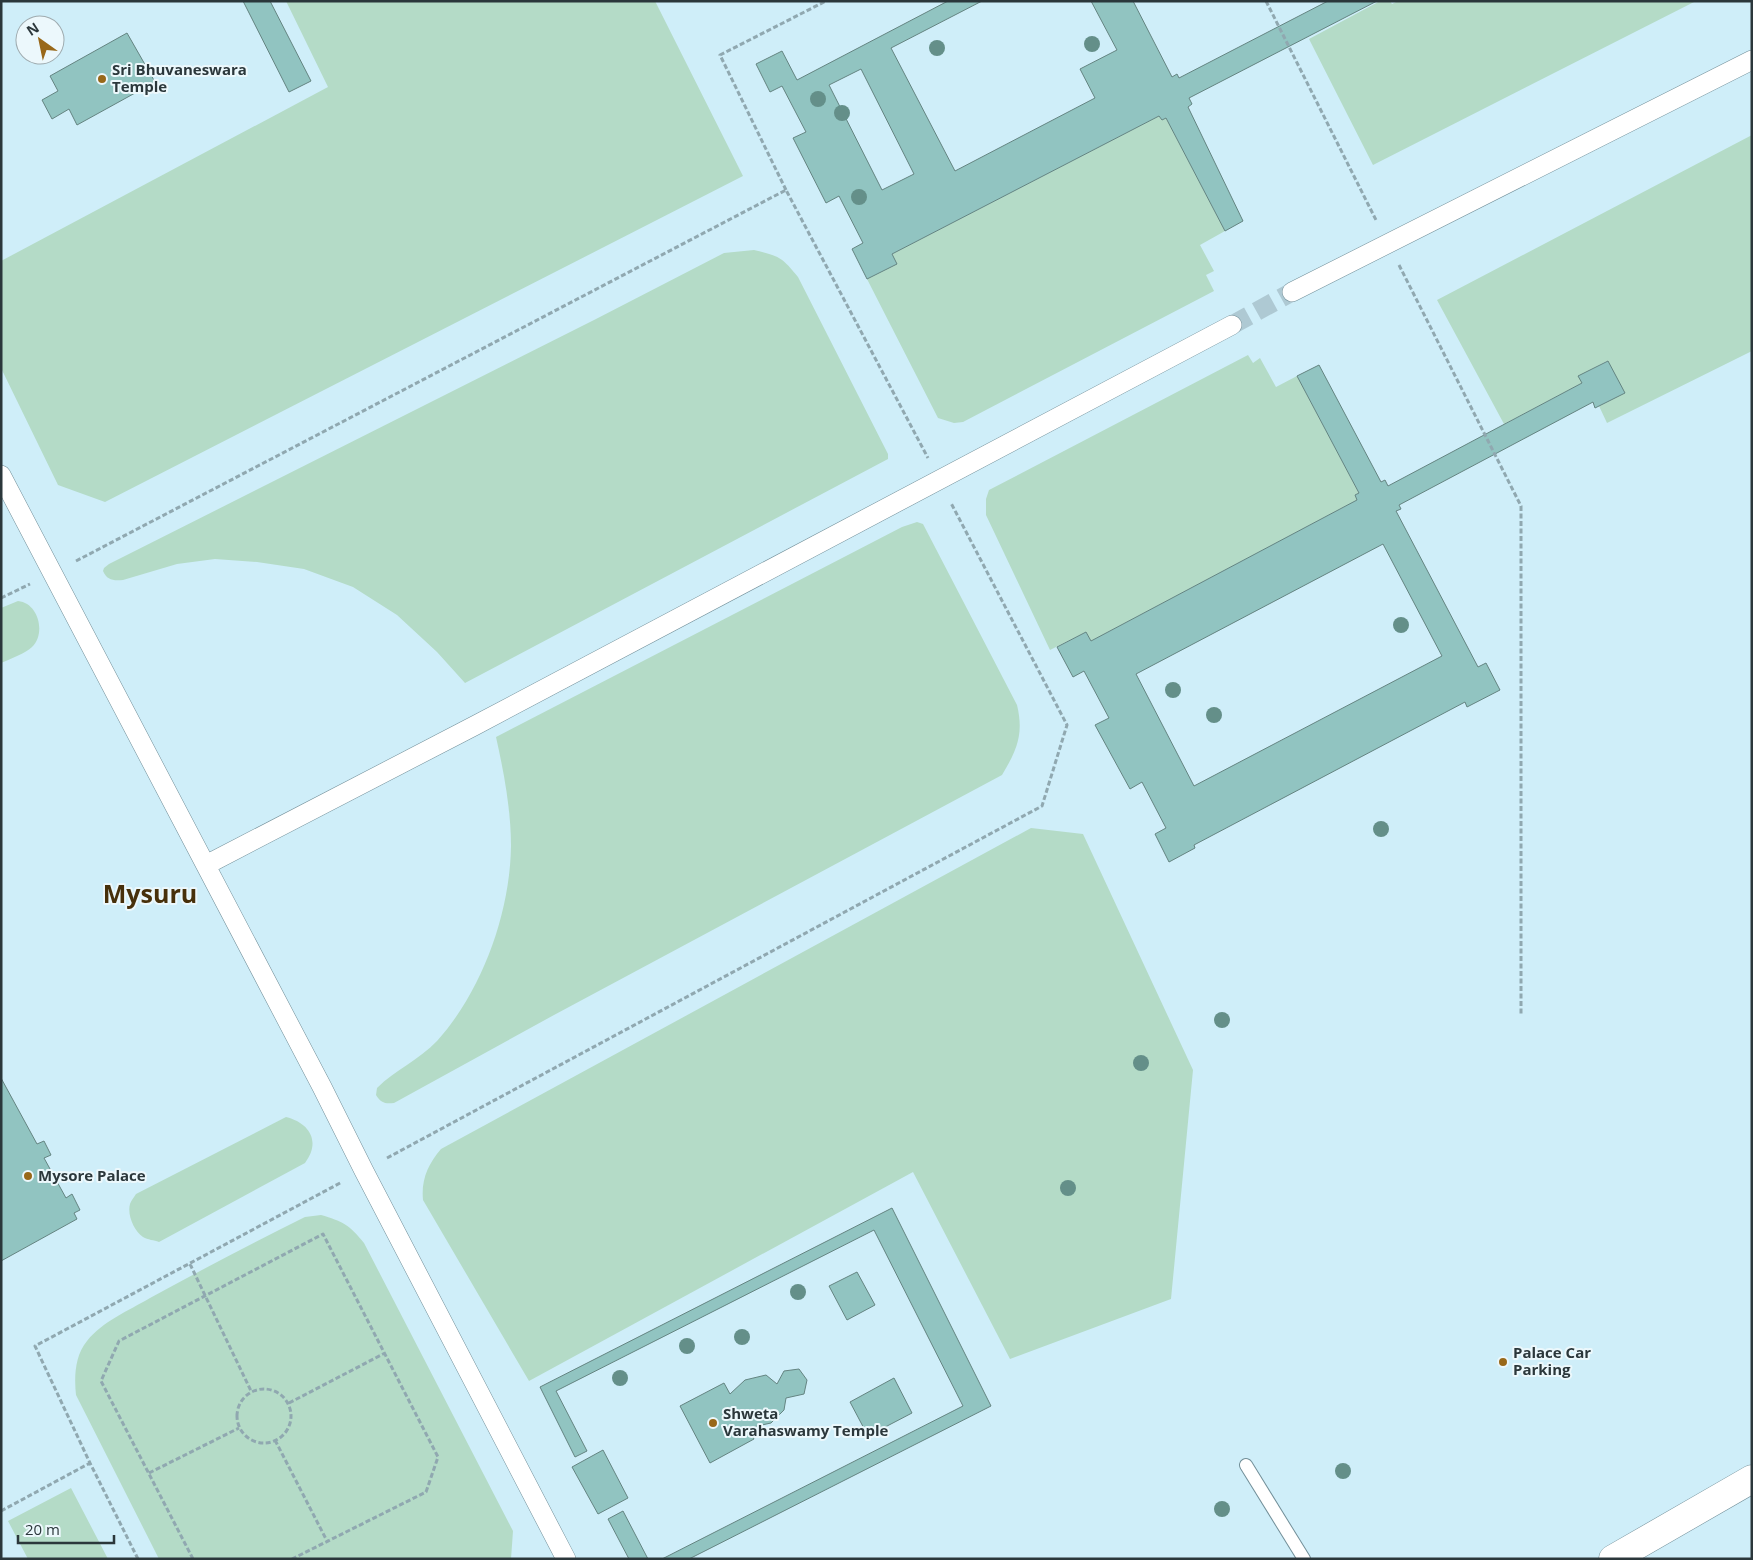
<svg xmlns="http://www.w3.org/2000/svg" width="1753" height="1560" font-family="'Open Sans',sans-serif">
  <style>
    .green { fill: #b4dbc7 }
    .building { fill: #91c4c1; stroke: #648481; fill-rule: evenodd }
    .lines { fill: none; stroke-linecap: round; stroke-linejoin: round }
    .pedestrian-tunnel { stroke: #aec9d3; stroke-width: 19; stroke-dasharray: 19 9; stroke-linecap: butt }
    .service-casing { stroke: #728f99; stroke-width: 14 }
    .pedestrian-casing { stroke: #728f99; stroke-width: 20 }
    .tertiary-casing { stroke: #728f99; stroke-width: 29 }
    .path { stroke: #90a8b0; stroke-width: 3; stroke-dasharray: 5 2.5; stroke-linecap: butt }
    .service { stroke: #fff; stroke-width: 12 }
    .pedestrian { stroke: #fff; stroke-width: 19 }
    .tertiary { stroke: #fff; stroke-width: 28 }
    .tree { fill: #648f89 }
    .poi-dot { fill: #986819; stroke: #ecf8fc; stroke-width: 2 }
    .labels { text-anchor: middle; stroke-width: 4; stroke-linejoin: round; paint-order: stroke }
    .poi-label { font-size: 15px; font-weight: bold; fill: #2b373b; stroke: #ecf8fc; text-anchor: start }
    .town-label { font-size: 25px; font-weight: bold; fill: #47300b; stroke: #ecf8fc }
  </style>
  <rect width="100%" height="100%" fill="#cfeef9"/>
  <path class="green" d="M286 1H655L743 176 105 502 58 485 1 368V261L328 87Z
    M1380 1H1390L1392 4 1398 1H1696L1373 165 1309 39Z
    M1159 116 1162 120 1166 118 1225 231 1200 245 1214 271 1206 275 1214 291 963 422 954 423 938 418 867 279 896 264 892 254Z
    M1752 135V351L1607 423 1599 406 1624 393 1607 361 1579 376 1582 383 1504 424 1437 300Z
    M754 250C779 256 782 257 798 277L888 454V459L465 683 437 652 397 615 353 587 304 569 257 562 215 559 177 564 123 580C113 581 107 580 103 571L104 568 109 564 596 319 724 253Z
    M1248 355 1253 363 1260 358 1276 387 1297 376 1359 493 1355 495 1357 500 1091 641 1086 632 1050 650 986 515V499L989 490Z
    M917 522 923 524 1017 705C1024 734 1017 750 1002 775L554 1015 394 1103C385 1104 381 1103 376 1095L377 1088C395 1070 419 1060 437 1041 482 991 510 914 511 846 511 810 504 773 496 737L902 527Z
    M18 601C39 603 46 634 32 647 26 653 10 659 1 663V608Z
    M1031 828 1083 834 1193 1070 1171 1299 1010 1359 913 1172 529 1381 423 1200C421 1180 428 1164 441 1149Z
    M286 1117C310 1123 321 1142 305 1163L159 1242C154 1240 148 1240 143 1237 134 1231 127 1215 130 1204 131 1201 134 1197 136 1194Z
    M321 1215C342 1221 350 1225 364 1243L513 1531 511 1559H159L76 1395C74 1377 75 1355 87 1341 103 1321 128 1311 150 1298 201 1270 253 1243 305 1217Z
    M71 1488 108 1559H28L8 1521Z"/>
  <path class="building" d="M243 1H270L311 81 289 92Z
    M948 1H982L891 48 955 171 1095 98 1080 69 1117 50 1091 1H1133L1172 77 1177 74 1179 78 1328 1H1377L1189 98 1192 104 1188 107 1243 221 1225 231 1166 118 1162 120 1159 116 892 254 897 264 867 279 852 249 863 243 839 196 826 203 793 138 806 132 782 86 770 92 756 64 782 51 797 80ZM861 69 914 174 882 190 829 85Z
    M127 33 155 82 77 125 69 109 52 119 42 100 58 91 50 76Z
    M1608 361 1625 393 1595 408 1593 402 1399 505 1401 509 1396 511 1478 667 1486 663 1500 690 1467 707 1465 702 1194 845 1195 848 1169 862 1155 834 1166 828 1142 782 1130 789 1095 725 1109 718 1084 671 1073 677 1057 647 1086 632 1091 641 1357 500 1355 495 1359 493 1297 376 1319 365 1381 482 1385 480 1388 486 1582 383 1578 376ZM1383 544 1442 656 1194 786 1136 674Z
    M1 1078 37 1144 44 1141 51 1155 44 1158 66 1198 72 1194 80 1210 74 1213 77 1219 1 1261Z
    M892 1208 991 1406 689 1559H662L963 1406 874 1230 556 1391 587 1451 575 1457 540 1387Z
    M857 1272 875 1305 847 1320 829 1286Z
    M799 1369 807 1380 804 1394 786 1398 784 1410 771 1423 748 1428 754 1439 710 1463 680 1406 724 1383 730 1394 745 1380 766 1375 777 1384 784 1371Z
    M894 1378 912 1413 868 1436 850 1402Z
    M603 1450 628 1498 598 1514 572 1467Z
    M623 1511 648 1559H629L608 1519Z"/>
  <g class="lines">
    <path class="pedestrian-tunnel" d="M1232 325 1292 292"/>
    <defs>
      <path id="service" d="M1246 1465 1304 1559"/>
      <path id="pedestrian" d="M1292 292 1752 60
        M1 475 322 1087 364 1171 566 1559
        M206 865 474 726 1232 325"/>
      <path id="tertiary" d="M1613 1559 1752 1479"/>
    </defs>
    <use href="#service" class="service-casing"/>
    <use href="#pedestrian" class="pedestrian-casing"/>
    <use href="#tertiary" class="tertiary-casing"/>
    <path class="path" d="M1266 1 1377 222
      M786 190 720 55 826 1
      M1399 265 1521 506V1014
      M76 561 786 190 928 458
      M1 598 30 584
      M387 1158 1042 806 1067 725 951 503
      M190 1264 251 1391
      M237 1416a27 27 0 1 1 54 0a27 27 0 1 1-54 0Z
      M289 1403 385 1353
      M275 1440 327 1541
      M149 1473 239 1428
      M1 1511 90 1463
      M138 1559 90 1463 35 1346 342 1182
      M193 1559 101 1381 119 1341 323 1234 438 1457 426 1492 292 1559"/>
    <use href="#service" class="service"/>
    <use href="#pedestrian" class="pedestrian"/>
    <use href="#tertiary" class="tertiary"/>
  </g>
  <g class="tree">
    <circle cx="1092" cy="44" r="8"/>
    <circle cx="937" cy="48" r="8"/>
    <circle cx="818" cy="99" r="8"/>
    <circle cx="842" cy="113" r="8"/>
    <circle cx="859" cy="197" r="8"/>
    <circle cx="1401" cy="625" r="8"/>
    <circle cx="1173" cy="690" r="8"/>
    <circle cx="1214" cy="715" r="8"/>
    <circle cx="1381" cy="829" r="8"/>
    <circle cx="1222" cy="1020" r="8"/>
    <circle cx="1141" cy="1063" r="8"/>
    <circle cx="1068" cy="1188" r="8"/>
    <circle cx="798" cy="1292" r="8"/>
    <circle cx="742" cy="1337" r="8"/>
    <circle cx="687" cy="1346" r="8"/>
    <circle cx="620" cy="1378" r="8"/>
    <circle cx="1343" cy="1471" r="8"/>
    <circle cx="1222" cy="1509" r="8"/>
  </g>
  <g class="poi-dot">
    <circle cx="102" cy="79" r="5"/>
    <circle cx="28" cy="1176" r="5"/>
    <circle cx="1503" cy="1362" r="5"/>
    <circle cx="713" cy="1423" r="5"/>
  </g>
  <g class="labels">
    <g class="poi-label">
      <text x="112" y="75">Sri Bhuvaneswara<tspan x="112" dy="17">Temple</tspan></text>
      <text x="38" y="1181">Mysore Palace</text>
      <text x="1513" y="1358">Palace Car<tspan x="1513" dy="17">Parking</tspan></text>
      <text x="723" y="1419">Shweta<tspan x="723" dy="17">Varahaswamy Temple</tspan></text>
    </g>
    <g class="town-label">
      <text x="150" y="903">Mysuru</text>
    </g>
  </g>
  <rect width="1753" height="1560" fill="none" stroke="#2b373b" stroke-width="5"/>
  <g transform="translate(40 40) rotate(327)"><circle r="24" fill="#ecf8fc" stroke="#9fabaf"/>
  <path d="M0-4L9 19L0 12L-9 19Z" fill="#986819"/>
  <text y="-8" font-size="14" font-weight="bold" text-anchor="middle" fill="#2b373b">N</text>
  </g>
  <path d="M18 1535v8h96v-8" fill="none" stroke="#2b373b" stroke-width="2.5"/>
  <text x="25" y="1535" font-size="15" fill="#2b373b" stroke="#ecf8fc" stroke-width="4" paint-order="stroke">20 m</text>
</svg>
